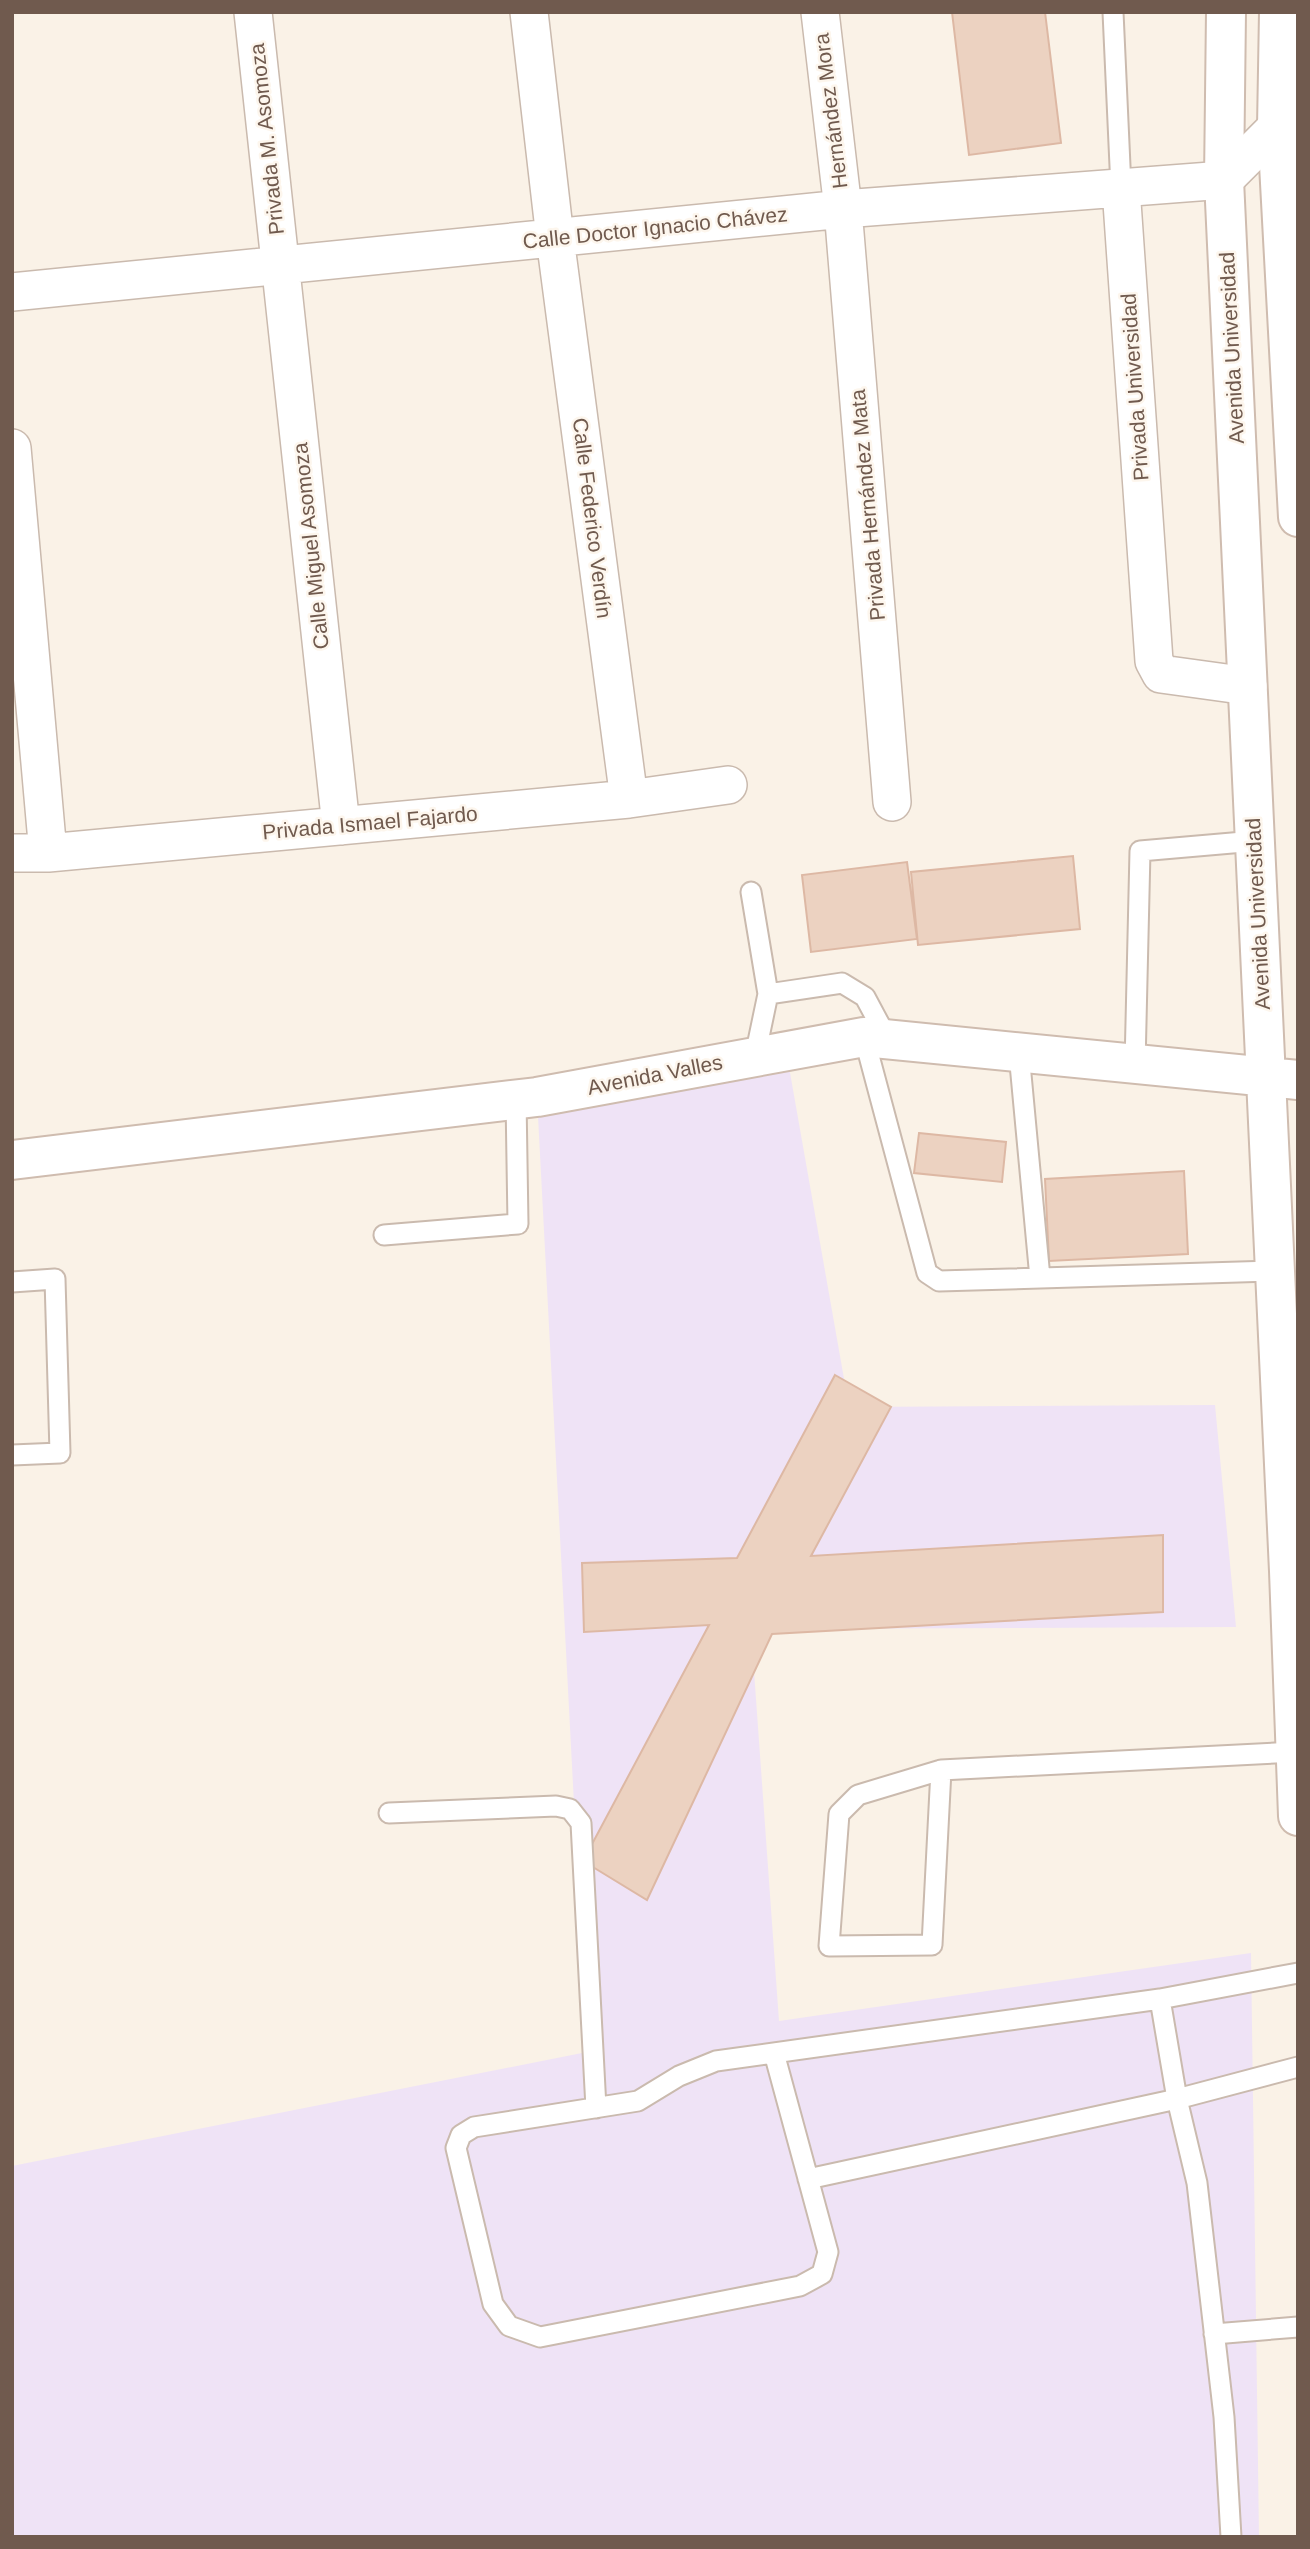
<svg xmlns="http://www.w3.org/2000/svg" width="1310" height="2549" font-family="Helvetica,sans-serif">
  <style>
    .education { fill: #efe3f6 }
    .building { fill: #ecd2c1; stroke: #ddb8a4; stroke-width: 2 }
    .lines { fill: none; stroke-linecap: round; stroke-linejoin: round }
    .service-casing { stroke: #cabaae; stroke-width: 23 }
    .minor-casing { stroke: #cabaae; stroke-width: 40 }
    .secondary-casing { stroke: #cfbcaf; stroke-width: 42 }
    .service { stroke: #fff; stroke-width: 19 }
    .minor { stroke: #fff; stroke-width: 37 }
    .secondary { stroke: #fff; stroke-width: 38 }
    .labels { text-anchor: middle; stroke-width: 5; stroke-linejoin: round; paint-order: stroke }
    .street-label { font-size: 21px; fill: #705a4e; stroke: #fdf6ed }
  </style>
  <rect width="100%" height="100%" fill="#faf2e7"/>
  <path class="education" d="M786 1050 849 1407 1215 1405 1236 1627 751 1629 779 2021 1251 1953 1259 2537H12V2166L587 2052 537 1097Z"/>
  <path class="building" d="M952 12H1045L1061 143 969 155Z
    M1073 856 1080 929 918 945 911 872Z
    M907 862 917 939 811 952 802 875Z
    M919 1133 1006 1142 1002 1182 914 1173Z
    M1184 1171 1188 1254 1049 1261 1045 1179Z
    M835 1375 891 1407 811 1556 1163 1535V1612L772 1634 647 1900 583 1861 709 1625 584 1632 582 1563 737 1558Z"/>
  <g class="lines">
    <defs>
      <path id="service" d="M1113 12 1121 188
        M751 892 768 994
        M864 1037 927 1273 939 1281 1275 1271
        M1019 1053 1040 1278
        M755 1056 768 994 842 983 865 997 888 1040
        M1135 1065 1140 851 1255 841
        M384 1235 518 1224 516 1099
        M12 1282 55 1279 60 1453 12 1455
        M941 1770 932 1945 829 1946 839 1814 858 1795 941 1770 1296 1752
        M389 1813 556 1806 570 1809 581 1823 596 2108
        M1160 1999 1177 2099 1197 2183 1224 2417 1231 2537
        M774 2053 828 2252 822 2274 800 2286 540 2337 509 2326 493 2304 456 2148 461 2135 474 2127 638 2101 679 2076 716 2061 1160 1999 1298 1973
        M808 2179 1177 2099 1298 2067
        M1214 2334 1298 2327"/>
      <path id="minor" d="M253 12 341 826
        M529 12 555 238 629 799
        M820 12 843 209 892 802
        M1121 188 1154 661 1161 674 1248 686
        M12 292 843 209 1224 180 1277 127 1298 128
        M12 448 48 853
        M12 853H48L629 799 728 785"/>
      <path id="secondary" d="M1226 12 1224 180 1289 1571 1298 1816
        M1279 12 1277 127 1298 517
        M12 1160 537 1097 864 1037 1298 1080"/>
    </defs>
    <use href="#service" class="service-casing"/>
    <use href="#minor" class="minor-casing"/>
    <use href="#secondary" class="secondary-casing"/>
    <use href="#service" class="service"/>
    <use href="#minor" class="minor"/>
    <use href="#secondary" class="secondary"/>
  </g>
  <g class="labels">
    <g class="street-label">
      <text transform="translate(831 111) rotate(-97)" y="7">Hernández Mora</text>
      <text transform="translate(267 139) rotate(-96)" y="7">Privada M. Asomoza</text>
      <text transform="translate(655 228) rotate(-6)" y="7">Calle Doctor Ignacio Chávez</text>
      <text transform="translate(1232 348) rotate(-93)" y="7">Avenida Universidad</text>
      <text transform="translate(1135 387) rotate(-94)" y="7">Privada Universidad</text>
      <text transform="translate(868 505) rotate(-95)" y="7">Privada Hernández Mata</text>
      <text transform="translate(592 518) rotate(83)" y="7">Calle Federico Verdín</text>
      <text transform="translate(311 546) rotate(-96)" y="7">Calle Miguel Asomoza</text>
      <text transform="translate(370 823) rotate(-5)" y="7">Privada Ismael Fajardo</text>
      <text transform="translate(1258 914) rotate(-93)" y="7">Avenida Universidad</text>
      <text transform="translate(655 1075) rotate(-11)" y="7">Avenida Valles</text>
    </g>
  </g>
  <rect width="1310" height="2549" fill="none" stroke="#705a4e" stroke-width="28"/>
</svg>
